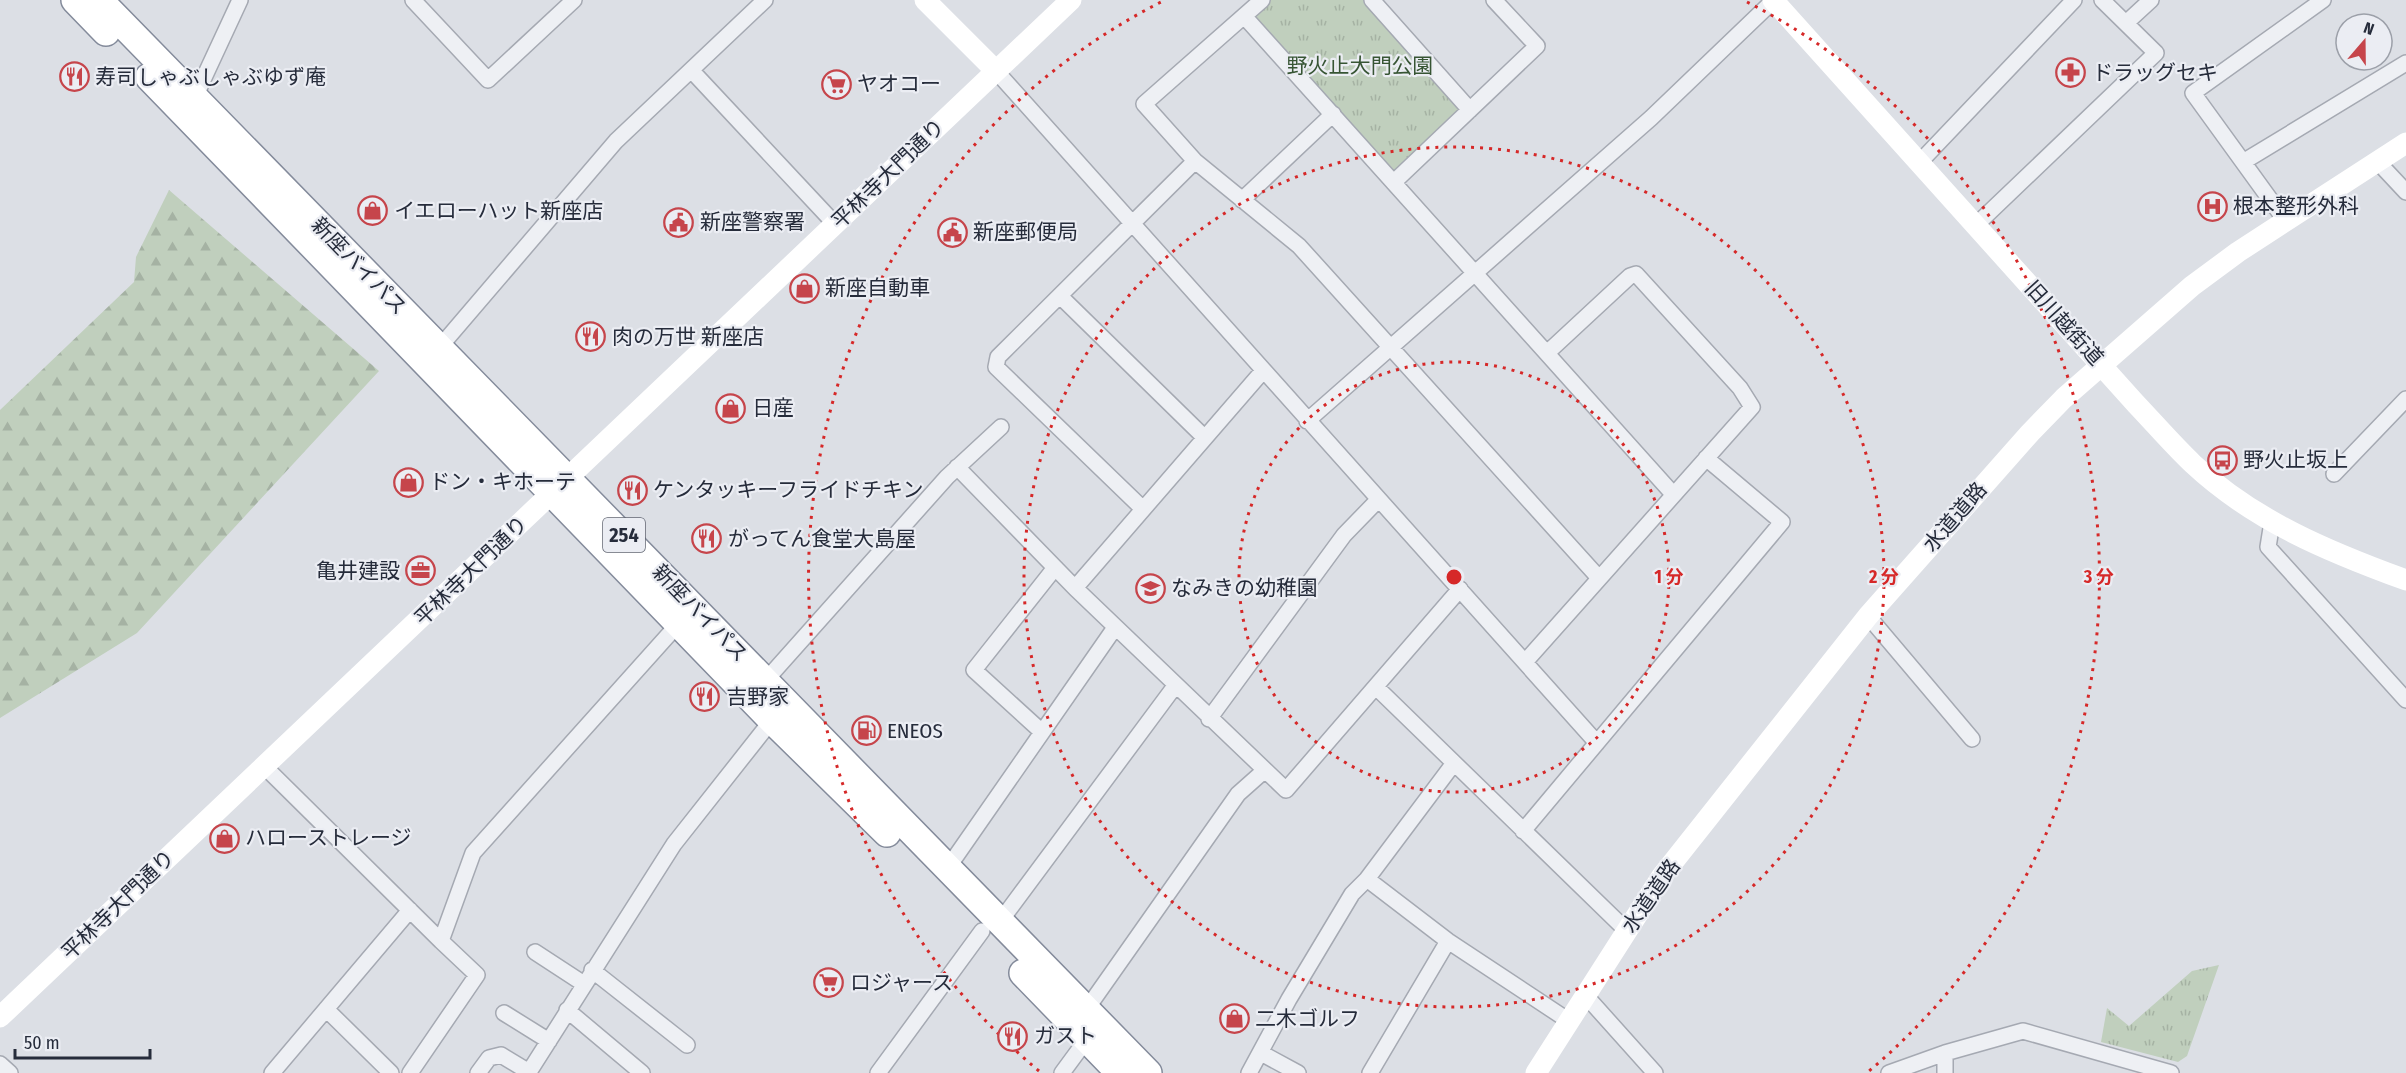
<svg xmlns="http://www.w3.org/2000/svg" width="2406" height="1073" font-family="'Fira Sans Condensed','Noto Sans JP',sans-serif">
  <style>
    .grass { fill: url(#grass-tufts) }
    .forest { fill: url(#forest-firs) }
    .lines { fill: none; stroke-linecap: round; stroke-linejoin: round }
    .street-casing { stroke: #a5a9b2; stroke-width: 18 }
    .highway-casing { stroke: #848b9b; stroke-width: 30 }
    .street { stroke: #eef0f4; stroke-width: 15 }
    .secondary { stroke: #fff; stroke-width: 21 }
    .highway { stroke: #fff; stroke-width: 27 }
    .ring { fill: none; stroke: #d62828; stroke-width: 3; stroke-dasharray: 3 6 }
    .labels { text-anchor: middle; stroke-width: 4.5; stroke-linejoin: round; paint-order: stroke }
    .shield { fill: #ebedf3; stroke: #616672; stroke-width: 1.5 }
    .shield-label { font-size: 20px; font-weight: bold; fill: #262c3b }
    .park-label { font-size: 21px; fill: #375534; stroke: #ebedf3 }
    .poi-label { font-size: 21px; fill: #262c3b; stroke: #ebedf3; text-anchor: start }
    .street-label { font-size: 21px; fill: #262c3b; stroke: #ebedf3 }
    .centre { fill: #d62828; stroke: #ebedf3; stroke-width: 3 }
    .ring-label { font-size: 18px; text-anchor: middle; font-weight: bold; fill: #d62828; stroke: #ebedf3; stroke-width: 4.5; stroke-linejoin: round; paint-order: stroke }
  </style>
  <defs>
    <pattern id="grass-tufts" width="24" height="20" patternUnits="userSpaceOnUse" patternTransform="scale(1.5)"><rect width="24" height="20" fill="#c0cfbd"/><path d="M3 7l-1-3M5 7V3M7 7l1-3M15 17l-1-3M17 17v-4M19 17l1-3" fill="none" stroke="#a5b2a3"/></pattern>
    <pattern id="forest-firs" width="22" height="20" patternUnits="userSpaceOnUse" patternTransform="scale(1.5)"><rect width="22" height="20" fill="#c0cfbd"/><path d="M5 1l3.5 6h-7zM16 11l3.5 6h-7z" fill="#a5b2a3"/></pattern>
  </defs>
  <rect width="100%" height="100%" fill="#dcdfe5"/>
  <path class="grass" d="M1262 0H1372L1470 110 1394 182 1244 16Z
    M2219 965 2187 1056 2178 1062 2101 1042 2107 1008 2129 1026 2192 971Z"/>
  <path class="forest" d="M169 190 379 371 137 633 0 718V410L134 282 136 257Z"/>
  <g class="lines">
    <defs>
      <path id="street" d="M413 0 488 80 574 0
        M1372 0 1470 110
        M1244 16 1673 494
        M2126 23 2151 0
        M692 71 835 224
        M996 71 1597 743
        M195 97 240 0
        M1195 161 1299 246 1599 578
        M2377 161 2406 192
        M2243 162 2406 63
        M1919 163 2074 0
        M1394 182 1537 46 1494 0
        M1242 200 1333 114
        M2285 220 2193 93 2323 0
        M1975 226 2156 53 2102 0
        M1061 297 1205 438
        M439 348 616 141 765 0
        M1262 372 1075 588 1286 790 1460 589
        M1307 421 1651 118 1773 1
        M957 467 1075 588
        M2334 474 2406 399
        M1143 509 996 367 998 357 1195 161 1144 104 1262 0
        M2272 522 2268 547 2406 700
        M1868 616 1972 739
        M1525 662 1752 407 1740 388 1636 274 1630 276 1547 353
        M766 680 947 477 1001 427
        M1376 687 1626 930
        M1209 719 1344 535 1378 500
        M1042 732 974 670 1054 569
        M264 766 441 941 473 853 680 622
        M1523 831 1782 522 1706 458
        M947 869 1114 629
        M1367 879 1448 941 1569 1021
        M999 923 1175 686
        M535 952 584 984
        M592 970 687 1045
        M1586 996 1655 1073
        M326 1009 391 1073
        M567 1010 642 1073
        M1086 1010 1238 794 1265 770
        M504 1013 549 1041
        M1261 1053 1298 1073
        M0 1064 10 1073
        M272 1073 410 910
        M410 1073 477 975 441 941
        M478 1073 489 1058 501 1055 529 1072 674 844 772 720
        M878 1073 982 931
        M1062 1073 1087 1039
        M1249 1073 1289 999 1352 894 1367 879 1454 763
        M1370 1073 1448 941
        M1889 1073 1945 1053 2023 1031 2171 1073
        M1945 1073V1053"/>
      <path id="highway" d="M75 0 106 32
        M99 0 1148 1073
        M149 77 772 720 887 833
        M1023 973 1120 1073"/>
    </defs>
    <use href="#street" class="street-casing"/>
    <use href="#highway" class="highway-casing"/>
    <use href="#street" class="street"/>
    <path class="secondary" d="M925 0 996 71
      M1773 0 2136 404C2155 424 2173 445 2193 464 2254 521 2329 552 2406 580
      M0 1017 1071 0
      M1536 1073 1662 876 1868 616 2030 433 2064 398 2192 286 2238 252 2406 143"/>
    <use href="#highway" class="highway"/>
  </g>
  <g class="ring">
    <circle cx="1454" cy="577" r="215"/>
    <circle cx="1454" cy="577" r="430"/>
    <path d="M1039 1071A645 645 0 0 1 1161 2M1747 2A645 645 0 0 1 1869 1071"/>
  </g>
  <defs>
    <symbol id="pharmacy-ring" viewBox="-11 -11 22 22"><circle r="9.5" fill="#ebedf3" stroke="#c6454b" stroke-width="1.5"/><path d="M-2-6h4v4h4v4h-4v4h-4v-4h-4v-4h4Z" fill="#c6454b"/></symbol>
    <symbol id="restaurant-ring" viewBox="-11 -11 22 22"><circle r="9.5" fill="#ebedf3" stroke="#c6454b" stroke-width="1.5"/><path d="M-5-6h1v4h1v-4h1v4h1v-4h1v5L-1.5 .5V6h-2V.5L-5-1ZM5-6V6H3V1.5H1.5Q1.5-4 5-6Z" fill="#c6454b"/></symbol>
    <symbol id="supermarket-ring" viewBox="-11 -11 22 22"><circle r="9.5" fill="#ebedf3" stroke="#c6454b" stroke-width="1.5"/><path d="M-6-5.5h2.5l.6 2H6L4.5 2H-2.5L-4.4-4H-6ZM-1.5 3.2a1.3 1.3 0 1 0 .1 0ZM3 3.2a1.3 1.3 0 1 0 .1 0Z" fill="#c6454b"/></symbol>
    <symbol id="hospital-ring" viewBox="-11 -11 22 22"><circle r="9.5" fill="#ebedf3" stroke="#c6454b" stroke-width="1.5"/><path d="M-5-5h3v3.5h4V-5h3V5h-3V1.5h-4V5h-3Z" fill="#c6454b"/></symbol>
    <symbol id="shop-ring" viewBox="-11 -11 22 22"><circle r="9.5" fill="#ebedf3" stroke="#c6454b" stroke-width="1.5"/><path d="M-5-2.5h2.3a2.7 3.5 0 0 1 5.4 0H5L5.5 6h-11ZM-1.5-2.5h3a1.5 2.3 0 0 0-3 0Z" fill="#c6454b"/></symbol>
    <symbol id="civic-ring" viewBox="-11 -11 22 22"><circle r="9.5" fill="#ebedf3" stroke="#c6454b" stroke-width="1.5"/><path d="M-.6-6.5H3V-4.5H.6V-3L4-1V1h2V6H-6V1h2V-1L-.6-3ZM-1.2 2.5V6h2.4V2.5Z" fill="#c6454b"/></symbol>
    <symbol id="bus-ring" viewBox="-11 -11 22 22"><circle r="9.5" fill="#ebedf3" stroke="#c6454b" stroke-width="1.5"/><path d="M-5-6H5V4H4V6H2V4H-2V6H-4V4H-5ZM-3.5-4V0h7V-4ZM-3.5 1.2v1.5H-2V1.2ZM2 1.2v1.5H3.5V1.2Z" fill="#c6454b"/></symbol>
    <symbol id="office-ring" viewBox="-11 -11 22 22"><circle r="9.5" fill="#ebedf3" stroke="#c6454b" stroke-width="1.5"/><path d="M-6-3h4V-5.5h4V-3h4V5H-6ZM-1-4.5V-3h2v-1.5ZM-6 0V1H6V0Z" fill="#c6454b"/></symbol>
    <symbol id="school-ring" viewBox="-11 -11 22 22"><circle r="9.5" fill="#ebedf3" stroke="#c6454b" stroke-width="1.5"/><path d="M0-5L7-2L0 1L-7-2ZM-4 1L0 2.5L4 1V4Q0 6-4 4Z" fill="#c6454b"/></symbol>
    <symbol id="fuel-ring" viewBox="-11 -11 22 22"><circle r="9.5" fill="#ebedf3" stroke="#c6454b" stroke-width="1.5"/><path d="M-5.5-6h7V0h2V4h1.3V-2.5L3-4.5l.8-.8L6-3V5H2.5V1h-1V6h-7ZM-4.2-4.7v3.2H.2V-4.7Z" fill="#c6454b"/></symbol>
  </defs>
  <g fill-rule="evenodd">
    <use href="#pharmacy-ring" x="2054" y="56" width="33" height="33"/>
    <use href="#restaurant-ring" x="58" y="60" width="33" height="33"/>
    <use href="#supermarket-ring" x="820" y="68" width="33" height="33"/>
    <use href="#hospital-ring" x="2196" y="190" width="33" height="33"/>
    <use href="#shop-ring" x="356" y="194" width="33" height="33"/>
    <use href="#civic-ring" x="662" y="206" width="33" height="33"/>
    <use href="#civic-ring" x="936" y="216" width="33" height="33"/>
    <use href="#shop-ring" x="788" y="272" width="33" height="33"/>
    <use href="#restaurant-ring" x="574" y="320" width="33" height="33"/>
    <use href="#shop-ring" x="714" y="392" width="33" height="33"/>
    <use href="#bus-ring" x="2206" y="444" width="33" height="33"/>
    <use href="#shop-ring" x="392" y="466" width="33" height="33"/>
    <use href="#restaurant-ring" x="616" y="474" width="33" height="33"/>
    <use href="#restaurant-ring" x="690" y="522" width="33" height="33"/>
    <use href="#office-ring" x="404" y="554" width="33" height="33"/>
    <use href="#school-ring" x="1134" y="572" width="33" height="33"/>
    <use href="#restaurant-ring" x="688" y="680" width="33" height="33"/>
    <use href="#fuel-ring" x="850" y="714" width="33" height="33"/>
    <use href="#shop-ring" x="208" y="822" width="33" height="33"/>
    <use href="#supermarket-ring" x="812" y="966" width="33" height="33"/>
    <use href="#shop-ring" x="1218" y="1002" width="33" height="33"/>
    <use href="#restaurant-ring" x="996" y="1020" width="33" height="33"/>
  </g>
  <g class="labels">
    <rect class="shield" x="603" y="518" width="42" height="34" rx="4.5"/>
    <g class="shield-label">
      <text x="624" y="542">254</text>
    </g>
    <g class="park-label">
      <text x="1360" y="73">野火止大門公園</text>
    </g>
    <g class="poi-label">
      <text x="2092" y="80">ドラッグセキ</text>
      <text x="95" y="84">寿司しゃぶしゃぶゆず庵</text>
      <text x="857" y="91">ヤオコー</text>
      <text x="2233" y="213">根本整形外科</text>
      <text x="394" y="218">イエローハット新座店</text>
      <text x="700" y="229">新座警察署</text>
      <text x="973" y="239">新座郵便局</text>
      <text x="825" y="295">新座自動車</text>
      <text x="612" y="344">肉の万世 新座店</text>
      <text x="752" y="415">日産</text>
      <text x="2243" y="467">野火止坂上</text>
      <text x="429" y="489">ドン・キホーテ</text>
      <text x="653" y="497">ケンタッキーフライドチキン</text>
      <text x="728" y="546">がってん食堂大島屋</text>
      <text x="400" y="578" text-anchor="end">亀井建設</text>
      <text x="1171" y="595">なみきの幼稚園</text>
      <text x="726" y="704">吉野家</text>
      <text x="887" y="738">ENEOS</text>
      <text x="245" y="845">ハローストレージ</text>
      <text x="850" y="990">ロジャース</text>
      <text x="1255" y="1026">二木ゴルフ</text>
      <text x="1034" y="1043">ガスト</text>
    </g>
    <g class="street-label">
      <text transform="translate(888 174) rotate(-44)" y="7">平林寺大門通り</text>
      <text transform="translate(359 266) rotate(46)" y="7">新座バイパス</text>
      <text transform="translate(2064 323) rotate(48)" y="7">旧川越街道</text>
      <text transform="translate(1955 517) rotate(-49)" y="7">水道道路</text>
      <text transform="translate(471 571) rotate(-44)" y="7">平林寺大門通り</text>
      <text transform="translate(700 613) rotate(46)" y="7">新座バイパス</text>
      <text transform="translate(1651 896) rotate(-55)" y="7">水道道路</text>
      <text transform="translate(118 905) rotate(-44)" y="7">平林寺大門通り</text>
    </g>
  </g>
  <circle cx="1454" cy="577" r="9" class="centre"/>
  <g class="ring-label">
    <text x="1669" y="583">1 分</text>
    <text x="1884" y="583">2 分</text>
    <text x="2099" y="583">3 分</text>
  </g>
  <g transform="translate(2364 42) rotate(20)"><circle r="28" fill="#ebedf3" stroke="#9ca0a9" stroke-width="1.5"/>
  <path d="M0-4.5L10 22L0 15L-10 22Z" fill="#c6454b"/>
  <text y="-9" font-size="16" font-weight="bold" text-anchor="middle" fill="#262c3b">N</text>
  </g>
  <path d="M15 1049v9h135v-9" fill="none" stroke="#262c3b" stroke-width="3"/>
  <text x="24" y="1049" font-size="18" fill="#262c3b" stroke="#ebedf3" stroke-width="4.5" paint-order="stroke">50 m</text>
</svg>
